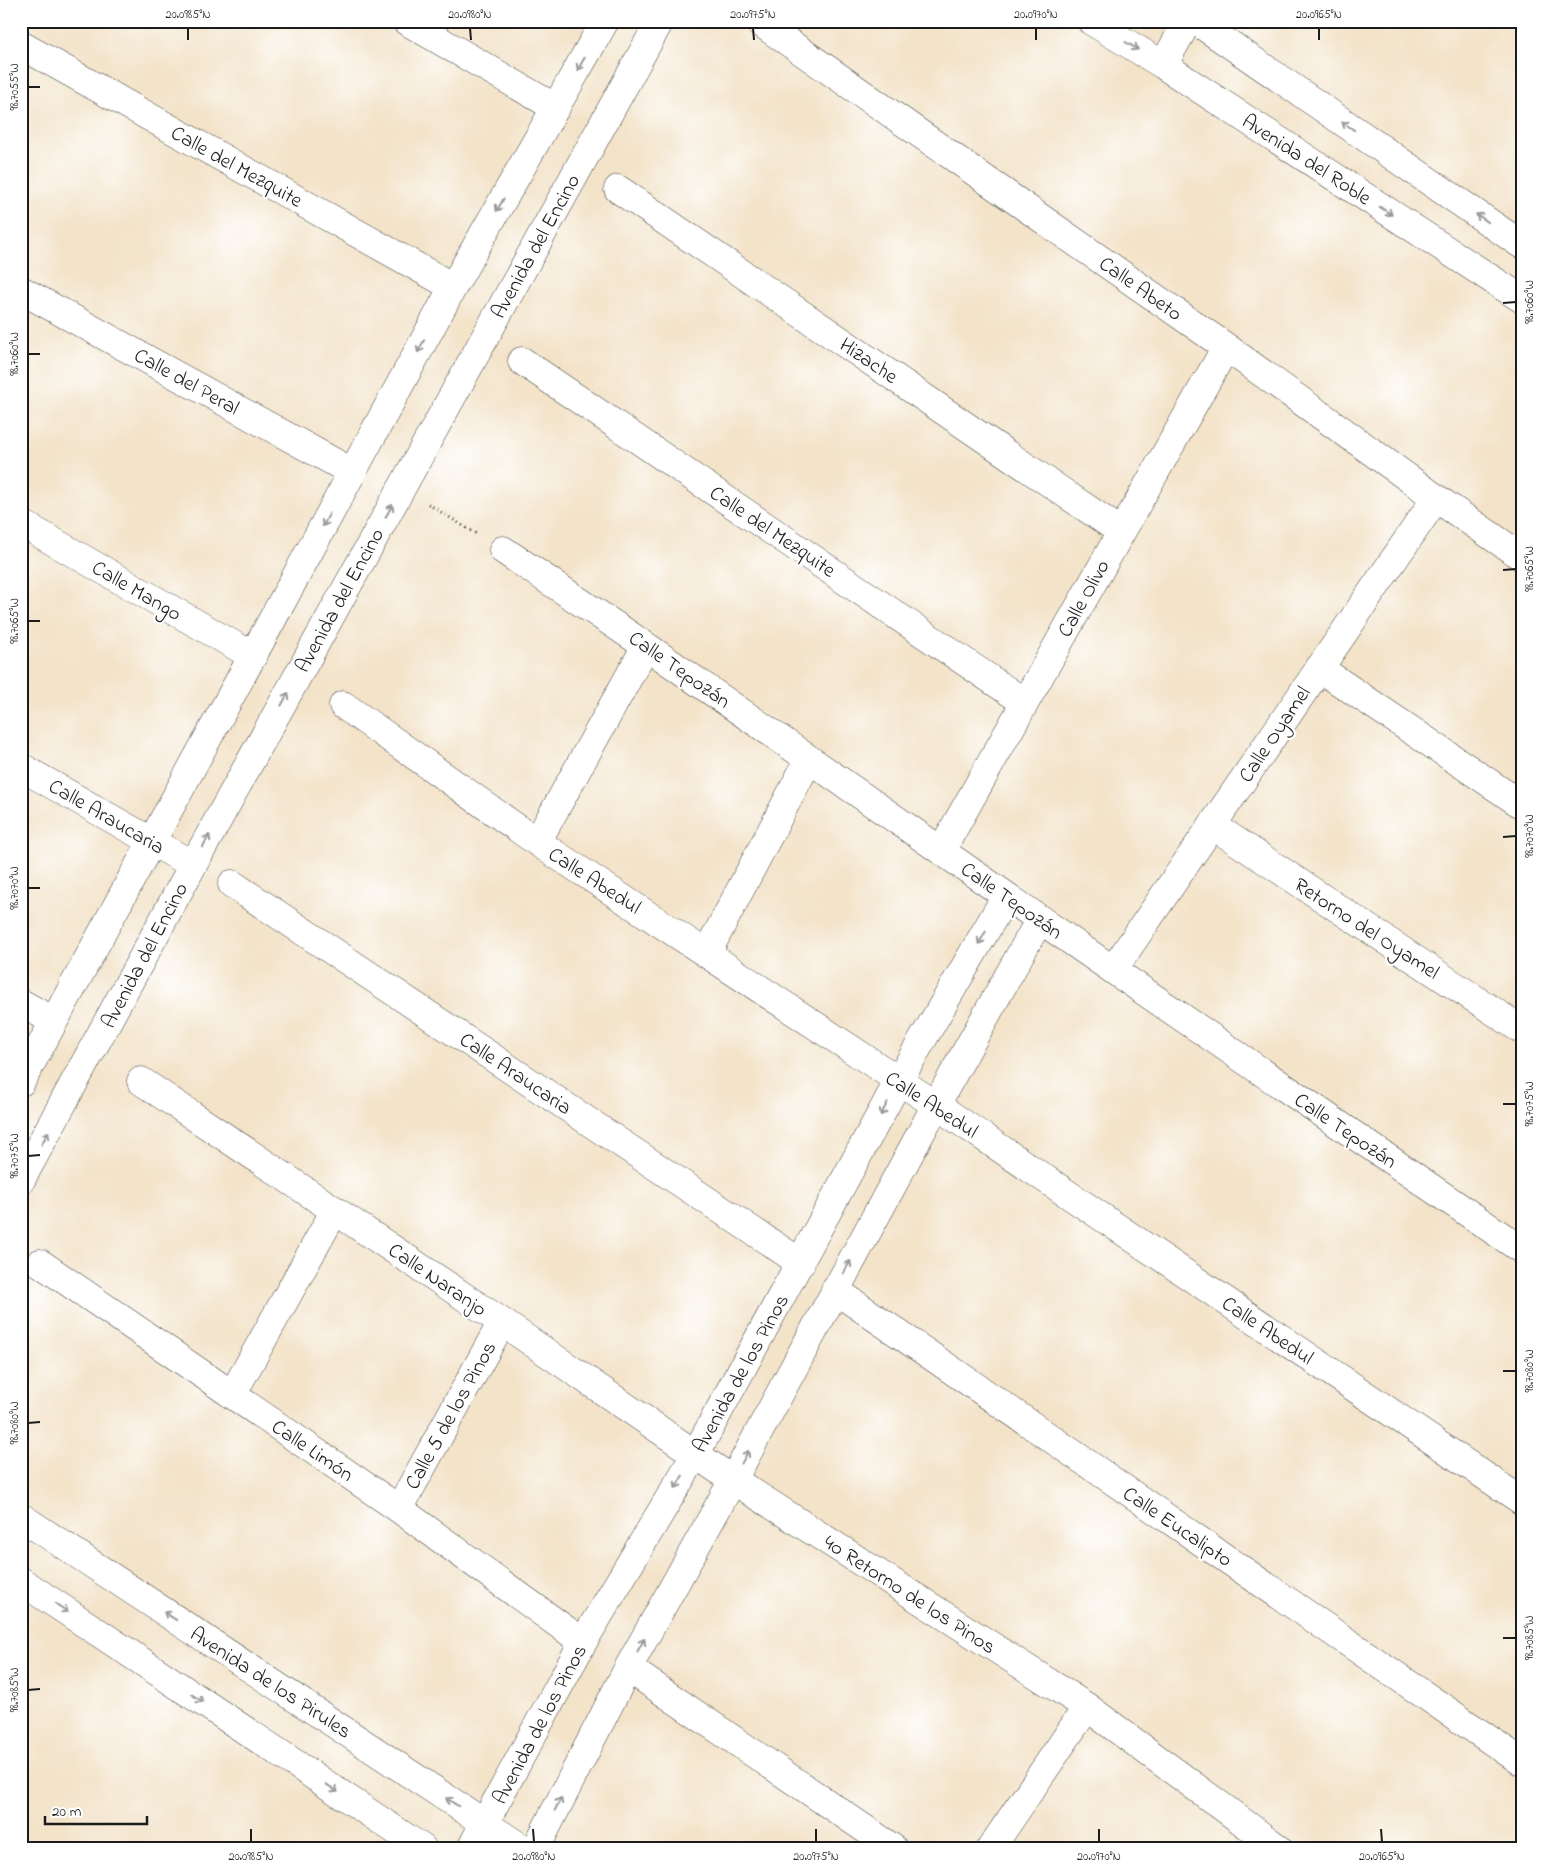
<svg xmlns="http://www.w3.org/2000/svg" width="1543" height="1869" font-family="'Indie Flower',sans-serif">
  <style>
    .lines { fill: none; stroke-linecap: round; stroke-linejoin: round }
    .minor-casing { stroke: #3c3a36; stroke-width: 29 }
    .path { stroke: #3c3a36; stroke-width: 3; stroke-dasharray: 1 4; stroke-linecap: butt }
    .minor { stroke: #fff; stroke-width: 28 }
    .oneway { stroke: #999 }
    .ticks { fill: none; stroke: #1c1c1c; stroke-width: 2 }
    .labels { text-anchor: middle; stroke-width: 4.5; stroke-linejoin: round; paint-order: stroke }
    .street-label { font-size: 21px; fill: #1c1c1c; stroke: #fff }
    .neatline { fill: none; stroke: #1c1c1c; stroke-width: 2 }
    .ticks-label { font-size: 12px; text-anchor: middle; fill: #1c1c1c }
  </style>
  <rect width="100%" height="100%" fill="#fff"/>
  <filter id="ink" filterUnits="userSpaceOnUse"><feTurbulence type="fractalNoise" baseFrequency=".02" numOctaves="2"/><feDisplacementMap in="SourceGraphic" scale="10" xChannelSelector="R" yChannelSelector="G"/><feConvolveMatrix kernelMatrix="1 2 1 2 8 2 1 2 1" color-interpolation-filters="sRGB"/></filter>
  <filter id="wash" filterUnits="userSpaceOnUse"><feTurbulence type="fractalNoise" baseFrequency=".0096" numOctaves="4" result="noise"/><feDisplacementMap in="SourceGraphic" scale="20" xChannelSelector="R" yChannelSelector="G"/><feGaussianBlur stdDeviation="1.12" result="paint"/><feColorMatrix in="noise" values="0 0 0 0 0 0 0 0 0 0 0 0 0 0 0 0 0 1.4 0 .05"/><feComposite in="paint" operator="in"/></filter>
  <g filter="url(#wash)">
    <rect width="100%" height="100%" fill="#f3e3c9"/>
  </g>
  <g filter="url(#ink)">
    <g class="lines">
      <defs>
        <path id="minor" d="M406 21 556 108
          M758 21 1226 347 1436 498 1522 557
          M1091 21 1163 65 1522 299
          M1196 21 1522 245
          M21 45 453 287
          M1163 65 1188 21
          M618 189 1120 531
          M21 290 352 472
          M522 361 1024 702
          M21 523 253 656
          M503 550 646 646 1113 970 1522 1250
          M1319 668 1522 805
          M343 705 537 842 936 1105 1522 1501
          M21 767 193 865
          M1212 825 1522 1030
          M537 842 646 646
          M941 851 1226 347
          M232 884 801 1263
          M707 953 809 759
          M1113 970 1436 498
          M21 1003 54 1021
          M141 1081 502 1322 733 1480 1087 1707 1278 1848
          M21 1082 453 287 605 21
          M21 1180 193 865 660 21
          M40 1263 399 1509 583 1642
          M835 1290 1522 1762
          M232 1395 335 1210
          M399 1509 502 1322
          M21 1517 522 1848
          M21 1581 422 1848
          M628 1668 893 1848
          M471 1848 583 1642 695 1455 898 1082 1006 896
          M536 1848 628 1668 733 1480 936 1105 1040 919
          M991 1848 1087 1707"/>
      </defs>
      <use href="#minor" class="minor-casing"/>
      <path class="path" d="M428 504 478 535"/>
      <use href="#minor" class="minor"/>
    </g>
    <defs><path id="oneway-shaft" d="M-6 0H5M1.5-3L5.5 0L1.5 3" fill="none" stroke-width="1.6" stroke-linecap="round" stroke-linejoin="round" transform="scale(1.25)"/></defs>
    <g class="oneway">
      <use href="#oneway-shaft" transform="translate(1132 46) rotate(31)"/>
      <use href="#oneway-shaft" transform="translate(581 64) rotate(119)"/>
      <use href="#oneway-shaft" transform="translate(1348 126) rotate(-146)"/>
      <use href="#oneway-shaft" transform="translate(500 205) rotate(120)"/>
      <use href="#oneway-shaft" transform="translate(1386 211) rotate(33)"/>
      <use href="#oneway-shaft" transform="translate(1482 218) rotate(-146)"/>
      <use href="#oneway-shaft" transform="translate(421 346) rotate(118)"/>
      <use href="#oneway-shaft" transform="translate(389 511) rotate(-61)"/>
      <use href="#oneway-shaft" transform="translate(326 520) rotate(118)"/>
      <use href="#oneway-shaft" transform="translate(285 699) rotate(-61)"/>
      <use href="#oneway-shaft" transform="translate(206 841) rotate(-61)"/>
      <use href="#oneway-shaft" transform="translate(982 938) rotate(120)"/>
      <use href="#oneway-shaft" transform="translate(884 1109) rotate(118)"/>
      <use href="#oneway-shaft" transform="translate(45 1138) rotate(-61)"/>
      <use href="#oneway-shaft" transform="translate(847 1267) rotate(-61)"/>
      <use href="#oneway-shaft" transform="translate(745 1457) rotate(-62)"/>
      <use href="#oneway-shaft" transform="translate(679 1482) rotate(121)"/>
      <use href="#oneway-shaft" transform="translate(62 1608) rotate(34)"/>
      <use href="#oneway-shaft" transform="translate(170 1616) rotate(-147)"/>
      <use href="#oneway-shaft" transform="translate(641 1645) rotate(-61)"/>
      <use href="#oneway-shaft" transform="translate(197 1698) rotate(34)"/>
      <use href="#oneway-shaft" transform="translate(332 1788) rotate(34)"/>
      <use href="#oneway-shaft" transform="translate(452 1802) rotate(-147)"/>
      <use href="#oneway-shaft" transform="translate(558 1804) rotate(-63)"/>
    </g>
  </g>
  <path class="ticks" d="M188 28V40M470 28 471 40M753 28 754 40M1036 28V40M1319 28V40M28 87H40M1503 303 1516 302M28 354H40M1503 570 1516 569M28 621H40M1503 837 1516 836M28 888H40M1503 1104H1516M28 1156 40 1155M1503 1371H1516M28 1423 40 1422M1503 1638H1516M28 1690 40 1689M251 1829V1842M533 1829 534 1842M816 1829V1842M1099 1829V1842M1381 1829 1382 1842"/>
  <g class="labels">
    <g class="street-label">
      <text transform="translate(1307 159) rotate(33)" y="7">Avenida del Roble</text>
      <text transform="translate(237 166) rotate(29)" y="7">Calle del Mezquite</text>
      <text transform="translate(535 246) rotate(-61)" y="7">Avenida del Encino</text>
      <text transform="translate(1141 288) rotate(35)" y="7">Calle Abeto</text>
      <text transform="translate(869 360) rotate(34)" y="7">Hizache</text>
      <text transform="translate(187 381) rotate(29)" y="7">Calle del Peral</text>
      <text transform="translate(773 531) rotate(34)" y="7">Calle del Mezquite</text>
      <text transform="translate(137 590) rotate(30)" y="7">Calle Mango</text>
      <text transform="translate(1083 598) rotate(-61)" y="7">Calle Olivo</text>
      <text transform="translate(339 600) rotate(-61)" y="7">Avenida del Encino</text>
      <text transform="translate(680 669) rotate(35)" y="7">Calle Tepozán</text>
      <text transform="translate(1274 734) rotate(-56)" y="7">Calle Oyamel</text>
      <text transform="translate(107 816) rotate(30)" y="7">Calle Araucaria</text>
      <text transform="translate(595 880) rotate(33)" y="7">Calle Abedul</text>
      <text transform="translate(1012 900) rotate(35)" y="7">Calle Tepozán</text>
      <text transform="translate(1367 928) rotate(33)" y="7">Retorno del Oyamel</text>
      <text transform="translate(144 955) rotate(-62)" y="7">Avenida del Encino</text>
      <text transform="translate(516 1073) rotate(34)" y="7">Calle Araucaria</text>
      <text transform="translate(932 1104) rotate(33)" y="7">Calle Abedul</text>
      <text transform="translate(1346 1130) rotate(34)" y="7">Calle Tepozán</text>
      <text transform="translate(438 1279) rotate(34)" y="7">Calle Naranjo</text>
      <text transform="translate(1268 1330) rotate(34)" y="7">Calle Abedul</text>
      <text transform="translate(740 1373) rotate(-61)" y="7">Avenida de los Pinos</text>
      <text transform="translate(450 1415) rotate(-61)" y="7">Calle 5 de los Pinos</text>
      <text transform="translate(313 1450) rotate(34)" y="7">Calle Limón</text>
      <text transform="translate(1178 1526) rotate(34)" y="7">Calle Eucalipto</text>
      <text transform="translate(910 1594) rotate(33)" y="7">4o Retorno de los Pinos</text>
      <text transform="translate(271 1682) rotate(33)" y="7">Avenida de los Pirules</text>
      <text transform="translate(539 1724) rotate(-62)" y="7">Avenida de los Pinos</text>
    </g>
  </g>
  <rect width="1543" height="1869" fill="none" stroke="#fff" stroke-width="55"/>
  <path d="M45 1816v8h102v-8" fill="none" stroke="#1c1c1c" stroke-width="2.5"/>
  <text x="52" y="1816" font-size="15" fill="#1c1c1c" stroke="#ffffff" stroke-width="4" paint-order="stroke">20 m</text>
  <rect x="28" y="28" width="1488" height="1814" class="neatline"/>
  <g class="ticks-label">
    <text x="188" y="18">20.0985°N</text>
    <text x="470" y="18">20.0980°N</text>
    <text x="753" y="18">20.0975°N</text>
    <text x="1036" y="18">20.0970°N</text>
    <text x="1319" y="18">20.0965°N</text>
    <text transform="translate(14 87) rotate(-90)" y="4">98.7055°W</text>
    <text transform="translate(1529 302) rotate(-90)" y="4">98.7060°W</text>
    <text transform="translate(14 354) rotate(-90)" y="4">98.7060°W</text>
    <text transform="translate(1529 569) rotate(-90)" y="4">98.7065°W</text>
    <text transform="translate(14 621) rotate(-90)" y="4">98.7065°W</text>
    <text transform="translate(1529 836) rotate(-90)" y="4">98.7070°W</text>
    <text transform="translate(14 888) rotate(-90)" y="4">98.7070°W</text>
    <text transform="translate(1529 1104) rotate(-90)" y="4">98.7075°W</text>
    <text transform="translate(14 1156) rotate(-90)" y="4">98.7075°W</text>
    <text transform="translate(1529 1371) rotate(-90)" y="4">98.7080°W</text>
    <text transform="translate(14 1423) rotate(-90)" y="4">98.7080°W</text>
    <text transform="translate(1529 1638) rotate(-90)" y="4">98.7085°W</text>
    <text transform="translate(14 1690) rotate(-90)" y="4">98.7085°W</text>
    <text x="251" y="1860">20.0985°N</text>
    <text x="534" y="1860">20.0980°N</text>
    <text x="816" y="1860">20.0975°N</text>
    <text x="1099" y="1860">20.0970°N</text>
    <text x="1382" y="1860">20.0965°N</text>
  </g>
</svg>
